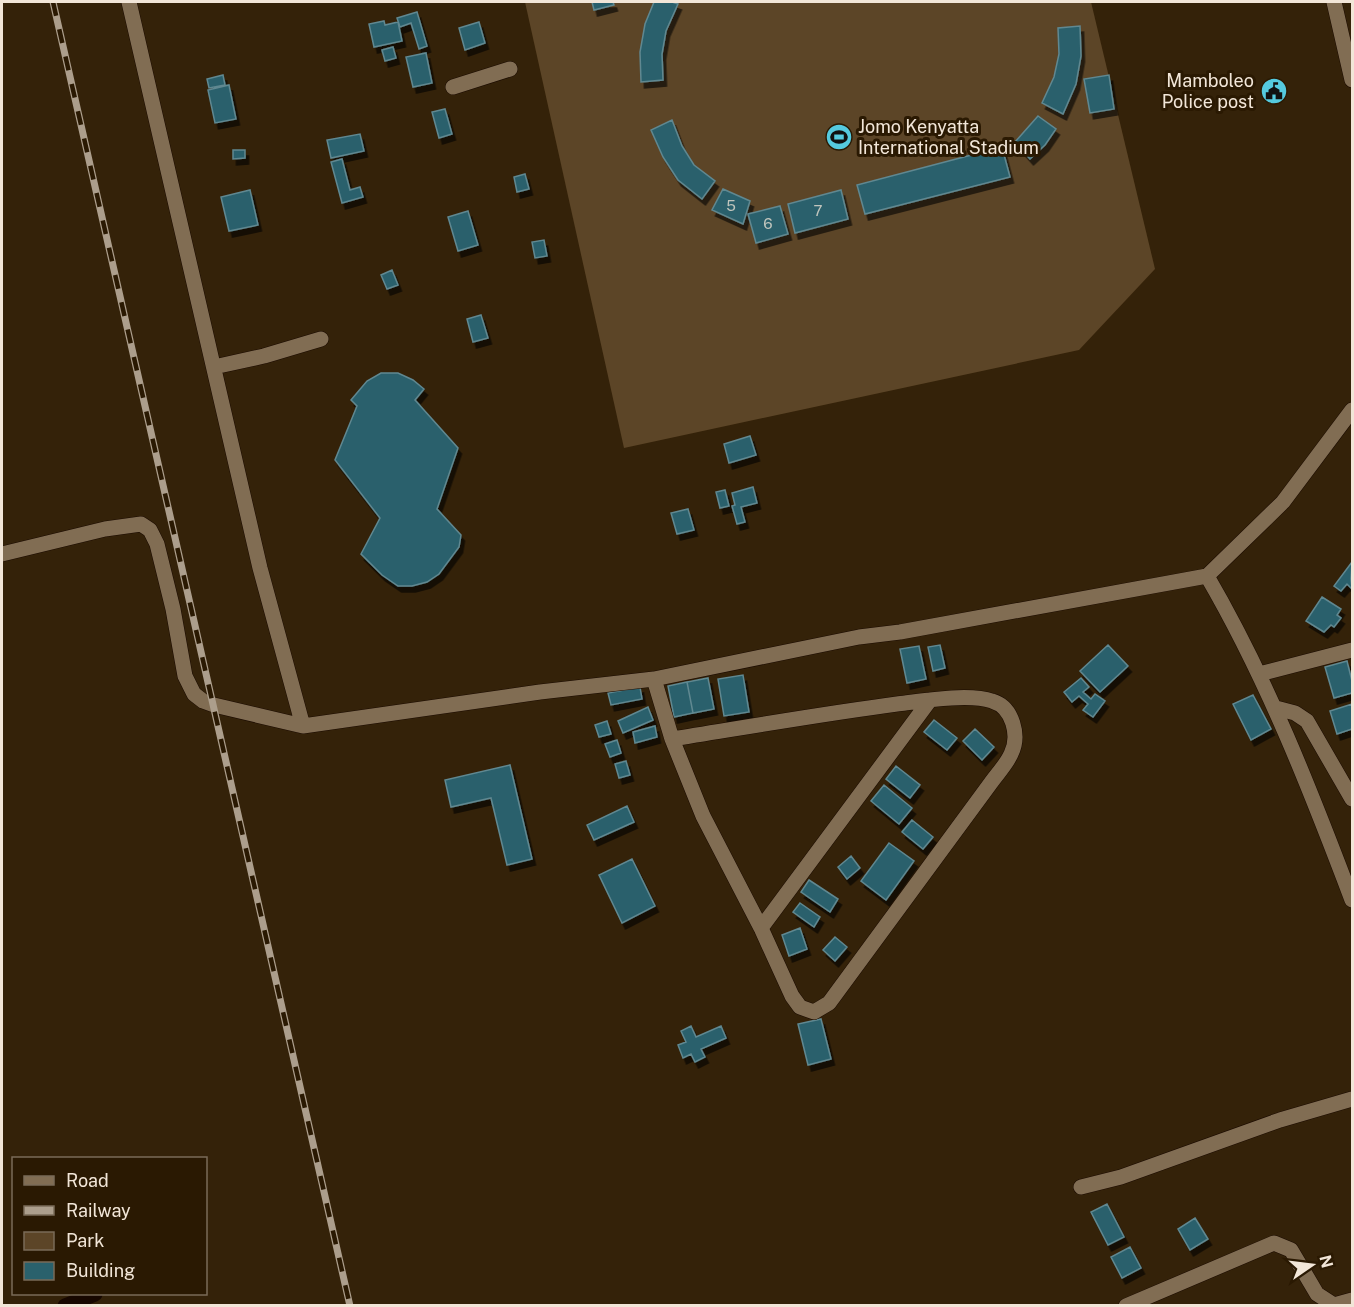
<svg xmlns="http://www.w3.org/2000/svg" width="1354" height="1307" font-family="'Public Sans',sans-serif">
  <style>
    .green { fill: #5c4527 }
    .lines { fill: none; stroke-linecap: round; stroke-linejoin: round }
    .canal { stroke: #170700; stroke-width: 15 }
    .building { fill: #2a616c; stroke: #608891; stroke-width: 1.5; filter: url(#shadow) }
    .minor-casing { stroke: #1b0b00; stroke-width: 16 }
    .minor { stroke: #816d53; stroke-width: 15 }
    .rail-casing { stroke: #ac9e8c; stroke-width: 7 }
    .rail { stroke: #2a1902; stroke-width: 4.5; stroke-dasharray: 14; stroke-linecap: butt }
    .labels { text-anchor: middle; stroke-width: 6; stroke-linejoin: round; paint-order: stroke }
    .number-label { font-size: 15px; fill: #c0c5bd }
    .poi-label { font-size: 18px; fill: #f2e6d8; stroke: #2a1902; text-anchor: end }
  </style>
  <defs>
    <filter id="shadow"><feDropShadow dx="3.5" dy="6" stdDeviation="0" flood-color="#0009"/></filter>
  </defs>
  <rect width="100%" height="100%" fill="#342209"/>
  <path class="green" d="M525 2H1091L1155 269 1079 350 624 448Z"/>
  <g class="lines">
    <path class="canal" d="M65 1306 95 1294"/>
  </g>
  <path class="building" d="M592 2H613L614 5 594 10Z
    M654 2H672L678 4 666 31 662 54 663 80 641 82 640 52 645 24Z
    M417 12 427 46 419 49 411 23 400 27 397 18Z
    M384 21 385 25 398 22 402 41 374 47 369 24Z
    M479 22 485 43 465 50 459 28Z
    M1080 26 1081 56 1076 84 1063 114 1042 103 1054 77 1059 54 1058 28Z
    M393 47 396 58 385 61 382 50Z
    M426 53 432 83 413 87 406 57Z
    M223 75 225 85 209 88 207 79Z
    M1109 75 1114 109 1090 113 1084 79Z
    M229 85 236 119 215 123 208 90Z
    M445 109 452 134 439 138 432 112Z
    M1038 116 1056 129 1045 145 1030 159 1015 142Z
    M672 120 682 146 694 165 715 181 702 199 678 180 663 157 651 130Z
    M360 134 364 151 331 158 327 140Z
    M1002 147 1010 177 865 214 857 185Z
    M233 150H245V158L233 159Z
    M342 159 350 190 360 187 363 197 342 203 331 162Z
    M525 174 529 189 517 192 514 177Z
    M723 189 750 201 743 224 712 210Z
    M250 190 258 225 229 231 221 197Z
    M841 190 848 219 795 233 788 204Z
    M780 206 788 234 756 243 748 214Z
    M468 211 478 245 458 251 448 217Z
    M544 240 547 256 535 258 532 242Z
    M392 270 398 285 387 289 381 275Z
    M481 315 488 338 473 342 467 319Z
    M381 373H398L413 380 424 389 415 400 458 448 437 509 461 535 459 547 439 574 427 582 412 586H398L382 575 361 554 380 518 335 460 357 406 351 400 367 381Z
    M750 436 756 455 729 463 724 444Z
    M753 487 757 503 741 507 745 522 737 524 732 506 735 505 732 493Z
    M725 490 729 506 720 508 716 492Z
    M688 509 694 530 677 534 671 513Z
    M1352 562 1351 579 1352 589 1347 584 1341 591 1334 586Z
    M1322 597 1341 609 1337 615 1341 618 1334 627 1331 625 1324 632 1306 621Z
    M940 645 945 668 933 671 928 647Z
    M1108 645 1128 666 1100 692 1080 671Z
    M919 646 926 679 907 683 900 649Z
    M1347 661 1352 681V693L1334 698 1325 667Z
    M743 675 749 712 724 716 718 679Z
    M708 678 714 709 693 713 687 682Z
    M1081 678 1089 687 1083 692 1091 699 1095 694 1105 701 1093 717 1083 710 1088 704 1079 696 1072 702 1064 692Z
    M687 682 693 713 674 717 668 686Z
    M640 687 642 699 611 705 608 693Z
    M1253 695 1271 729 1251 740 1233 704Z
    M1352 704V729L1337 734 1330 711Z
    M648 707 653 720 623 733 618 721Z
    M934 720 957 738 947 750 924 732Z
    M607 721 611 734 599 737 595 725Z
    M655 726 657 737 635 743 633 732Z
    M975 729 994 747 982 760 963 741Z
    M617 740 621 753 610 757 605 744Z
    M626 761 630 775 619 778 615 764Z
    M510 765 532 859 507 865 491 798 451 807 445 780Z
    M896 766 920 785 910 798 886 779Z
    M884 785 912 808 899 824 871 801Z
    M627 806 634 822 594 840 587 825Z
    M912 820 933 837 923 849 902 832Z
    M889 843 914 861 886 900 861 881Z
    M851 856 860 868 847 879 838 867Z
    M632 859 655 906 622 923 599 875Z
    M809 880 838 899 830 912 801 892Z
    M800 903 820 917 814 927 793 912Z
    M800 928 807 949 789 956 782 935Z
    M835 937 847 947 835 961 823 950Z
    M821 1019 831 1059 808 1065 798 1024Z
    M691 1026 696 1037 721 1026 726 1038 701 1049 705 1057 695 1062 691 1054 683 1058 678 1045 686 1042 681 1031Z
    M1107 1204 1124 1237 1108 1245 1091 1212Z
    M1195 1218 1208 1239 1190 1250 1178 1229Z
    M1130 1247 1141 1268 1122 1278 1111 1257Z"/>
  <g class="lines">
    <defs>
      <path id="minor" d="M129 2 260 568 303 726
        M1334 2 1352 80
        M453 87 510 69
        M214 367 264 356 321 339
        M2 554 105 529 141 524 150 530 157 544 173 609 185 676 194 694 203 701 214 705 303 726 540 692 654 679 859 637 900 632 1207 576 1283 502 1352 410
        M1207 576C1267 679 1310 789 1352 900
        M1259 674 1352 650
        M654 679 672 739 703 816 761 928 792 996 800 1007 814 1012 829 1003 990 784C997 774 1006 765 1011 754 1020 736 1013 707 992 701 969 693 921 701 897 704 822 714 747 727 672 739
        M1276 708 1295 713 1307 721 1352 799
        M761 928 930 700
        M1081 1187 1121 1177 1280 1120 1352 1099
        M1126 1306 1274 1243 1291 1250 1317 1294 1334 1305 1352 1300"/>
    </defs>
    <use href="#minor" class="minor-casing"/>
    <use href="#minor" class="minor"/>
    <defs>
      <path id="rail" d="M53 2 350 1306"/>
    </defs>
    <use href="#rail" class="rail-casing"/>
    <use href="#rail" class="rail"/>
  </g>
  <defs>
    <symbol id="civic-disc" viewBox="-11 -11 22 22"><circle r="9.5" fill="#55cadf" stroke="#2a1902"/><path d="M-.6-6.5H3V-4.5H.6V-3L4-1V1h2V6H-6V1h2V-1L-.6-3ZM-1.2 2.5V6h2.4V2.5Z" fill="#111"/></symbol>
    <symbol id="stadium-disc" viewBox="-11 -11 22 22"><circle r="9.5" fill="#55cadf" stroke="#2a1902"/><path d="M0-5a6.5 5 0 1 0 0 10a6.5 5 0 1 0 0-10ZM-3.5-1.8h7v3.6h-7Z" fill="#111"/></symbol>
  </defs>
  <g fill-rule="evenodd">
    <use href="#civic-disc" x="1259" y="76" width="30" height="30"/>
    <use href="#stadium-disc" x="824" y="122" width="30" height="30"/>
  </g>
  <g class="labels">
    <g class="number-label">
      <text x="731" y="211">5</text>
      <text x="818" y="216">7</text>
      <text x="768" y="229">6</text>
    </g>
    <g class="poi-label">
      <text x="1254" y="87">Mamboleo<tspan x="1254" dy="21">Police post</tspan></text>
      <text x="858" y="133" text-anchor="start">Jomo Kenyatta<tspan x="858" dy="21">International Stadium</tspan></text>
    </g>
  </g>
  <rect width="1354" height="1307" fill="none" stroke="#f2e6d8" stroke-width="6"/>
  <rect x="12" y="1157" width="195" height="138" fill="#2a1902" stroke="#7a6b58" stroke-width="1.5"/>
  <rect x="24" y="1176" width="30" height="9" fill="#816d53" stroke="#7a6b58" stroke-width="1.5"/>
  <text x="66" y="1187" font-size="18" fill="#f2e6d8">Road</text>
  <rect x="24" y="1206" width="30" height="9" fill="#ac9e8c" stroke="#7a6b58" stroke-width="1.5"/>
  <text x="66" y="1217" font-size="18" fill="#f2e6d8">Railway</text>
  <rect x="24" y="1232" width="30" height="18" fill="#5c4527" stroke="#7a6b58" stroke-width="1.5"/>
  <text x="66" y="1247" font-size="18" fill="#f2e6d8">Park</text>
  <rect x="24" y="1262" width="30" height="18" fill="#2a616c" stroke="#7a6b58" stroke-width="1.5"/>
  <text x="66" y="1277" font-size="18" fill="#f2e6d8">Building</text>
  <g transform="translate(1312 1265) rotate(76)" stroke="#2a1902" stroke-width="4.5" paint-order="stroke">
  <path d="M0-4.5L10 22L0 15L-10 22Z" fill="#f2e6d8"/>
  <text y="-9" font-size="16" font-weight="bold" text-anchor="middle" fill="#f2e6d8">N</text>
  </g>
</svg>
